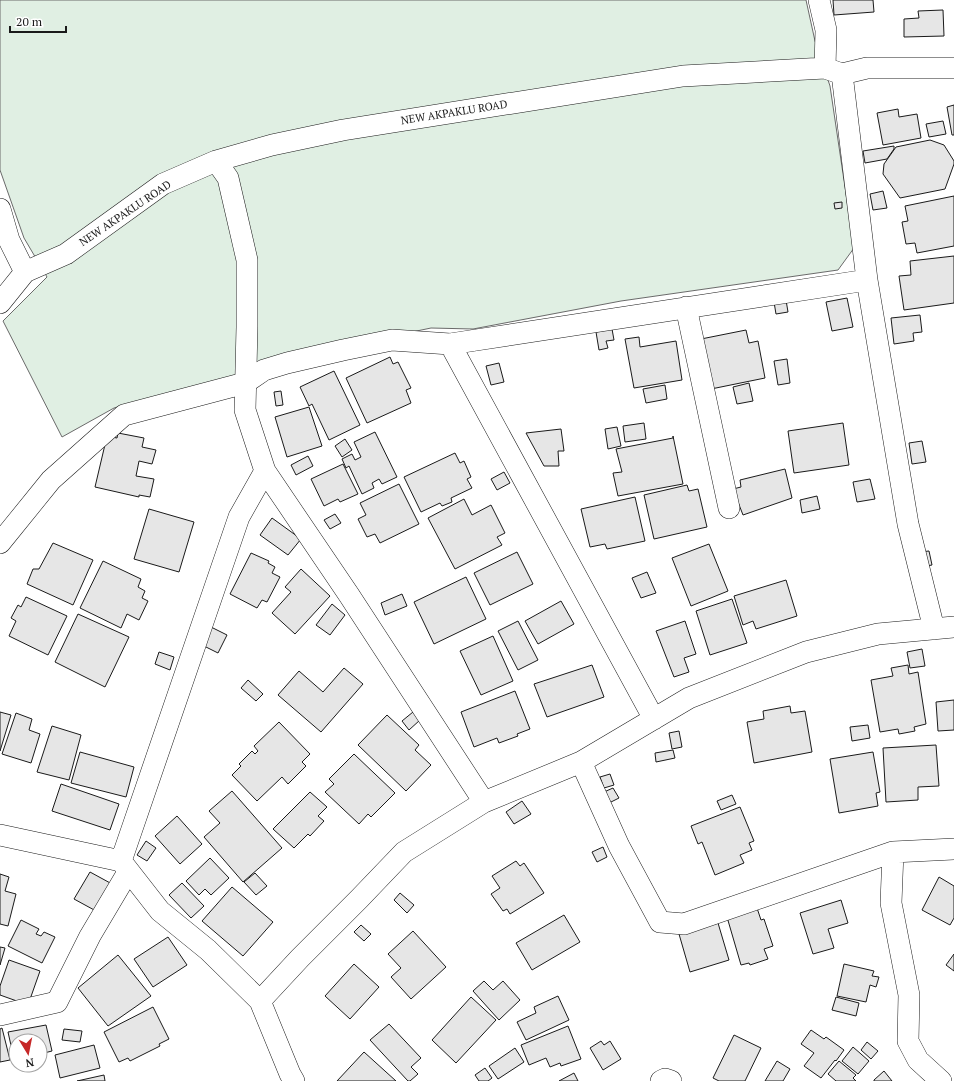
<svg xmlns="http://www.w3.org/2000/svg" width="954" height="1081" font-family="'PT Serif',serif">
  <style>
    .green { fill: #e0efe3; stroke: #6a6a6a }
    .building { fill: #e6e6e6; stroke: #1a1a1a }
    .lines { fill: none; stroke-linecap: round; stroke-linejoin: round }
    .minor-casing { stroke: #1a1a1a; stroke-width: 22 }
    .minor { stroke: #fff; stroke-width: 21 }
    .labels { text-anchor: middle; stroke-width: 3; stroke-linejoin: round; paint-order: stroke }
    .street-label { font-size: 11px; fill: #1a1a1a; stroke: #fff }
  </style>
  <rect width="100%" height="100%" fill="#fff"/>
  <path class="green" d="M0 0H806L815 41 830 86 854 248 838 270 621 301 473 329 431 328 278 360 236 377 114 408 62 437 3 321 47 277 24 238 0 170Z"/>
  <path class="building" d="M833 0H873L874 12 834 15Z
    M943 10 944 36 904 37V19L919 18 918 11Z
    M954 105V135H952L947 107Z
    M898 109 899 117 917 114 921 138 883 145 877 113Z
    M943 121 946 134 929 137 926 124Z
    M930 140 944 145 954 161V164L945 189 900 198 883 174 884 164 896 147Z
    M894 146V149L887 159 865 163 863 151Z
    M883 191 887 208 873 210 870 194Z
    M954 196V246L917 253 915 243 906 244 902 222 908 221 905 206Z
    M842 202V208L835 209 834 203Z
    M954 256V303L904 310 899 276 911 275 910 261Z
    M847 298 853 327 832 331 826 302Z
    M786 300 788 312 776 314 774 302Z
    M920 315 922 332 913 333 914 341 894 344 891 318Z
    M612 329 614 340 606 341 608 348 599 350 596 332Z
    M746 330 749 343 758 341 765 378 711 389 701 339Z
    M639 337 640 347 676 341 682 380 634 388 625 339Z
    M390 357 393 364 398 362 411 388 406 390 411 403 367 423 346 378Z
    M787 359 790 383 778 385 774 361Z
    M499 363 504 382 491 385 486 366Z
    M334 371 360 425 329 440 312 404 309 406 300 387Z
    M749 383 753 401 737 404 733 387Z
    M665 385 667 399 646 403 643 389Z
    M281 391 283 405 276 406 274 392Z
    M309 407 322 446 287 457 275 417Z
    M644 423 646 439 625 442 623 426Z
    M843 423 849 465 794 473 788 431Z
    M617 427 621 446 608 449 605 429Z
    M561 429 564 451H558L559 466H544L526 433Z
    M375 432 397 477 382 484 379 479 372 483 374 488 362 494 349 466 346 468 342 459 352 454 355 460 361 457 354 442Z
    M118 433 144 438 142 447 156 450 152 464 139 461 136 476 154 479 150 497 139 495V497L95 487 107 436 117 438Z
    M673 436 683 484 618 496 613 473 622 472 616 449 673 438Z
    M345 439 352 450 342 457 335 446Z
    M922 441 926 462 912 464 909 443Z
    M455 453 460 463 464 461 471 477 467 479 472 488 451 498 452 502 442 506 440 503 421 512 404 477Z
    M308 456 313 466 296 475 291 465Z
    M343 464 358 494 340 502 338 499 324 506 311 479Z
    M785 469 792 498 743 515 733 489 741 487 740 480Z
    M504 472 510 483 497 490 491 479Z
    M870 479 875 499 857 502 853 482Z
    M399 484 419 524 380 543 375 534 367 537 358 519 366 515 360 503Z
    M687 485 689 491 698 489 707 527 654 539 644 495Z
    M817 496 820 509 802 513 800 500Z
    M635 497 645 541 607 549 605 544 590 547 581 509Z
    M464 499 472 515 491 505 505 533 497 537 502 545 455 569 428 518Z
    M149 509 194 522 179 572 134 559Z
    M335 514 341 523 330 529 324 520Z
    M272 518 301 539 288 555 260 535Z
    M53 543 93 560 73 605 27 584 33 569H39Z
    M709 544 728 591 691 606 672 558Z
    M929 551 932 565 921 567 919 552Z
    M517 552 533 584 490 605 474 573Z
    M251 553 269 561 268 563 275 567 272 573 280 577 267 602 262 600 257 608 230 594Z
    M103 561 141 579 138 587 145 591 142 598 148 601 139 620 127 614 121 628 80 608Z
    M301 569 330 596 295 634 272 613 291 592 285 587Z
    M647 572 656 593 641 598 632 578Z
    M466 577 486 619 434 644 414 602Z
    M786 580 797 616 756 629 753 621 743 625 734 596Z
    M402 594 407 606 385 615 381 603Z
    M26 597 67 616 48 655 9 636 16 621 11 618 18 605 21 607Z
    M732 599 747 643 710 655 696 611Z
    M561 601 574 624 538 644 525 621Z
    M332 604 345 615 330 635 316 625Z
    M78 614 129 637 105 687 55 662Z
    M518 621 538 660 518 670 498 631Z
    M685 621 696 654 684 658 689 672 674 677 656 631Z
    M209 626 227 635 218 653 200 644Z
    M493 636 513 681 481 695 460 651Z
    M922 649 925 666 910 668 907 652Z
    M159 652 174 657 170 670 155 664Z
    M592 665 604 697 547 717 534 684Z
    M908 665 909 674 918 672 926 724 914 727 915 731 899 734 898 729 880 732 871 680 893 676 891 668Z
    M344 668 363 684 321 732 278 695 299 671 323 692Z
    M248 680 263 694 256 701 241 688Z
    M515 691 530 729 517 734 518 736 499 743 497 738 474 747 461 712Z
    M954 700V730L938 731 936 702Z
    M790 706 791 713 805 711 812 752 754 763 747 722 764 719 763 711Z
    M0 712 11 715 0 751Z
    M413 712 420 720 409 730 402 721Z
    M16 713 32 719 29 730 40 734 31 763 2 754Z
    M387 715 419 745 415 750 431 765 406 791 358 745Z
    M279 722 310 754 302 762 306 766 288 784 282 777 257 801 232 775 241 766 239 764 252 751 255 754 258 751 254 746Z
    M868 725 870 738 852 741 850 727Z
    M52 726 81 735 69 780 37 772Z
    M679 731 682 747 672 749 669 733Z
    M936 745 939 786 918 787V800L886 802 883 748Z
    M673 750 675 758 656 762 655 753Z
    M80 752 134 767 126 797 71 783Z
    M873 752 880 792 876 793 878 806 839 813 830 759Z
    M354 754 395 793 371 817 368 814 359 824 325 792 334 784 329 779Z
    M610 774 614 785 604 788 600 777Z
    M61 784 119 804 110 830 52 811Z
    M613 788 619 798 609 803 604 792Z
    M232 791 282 848 243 882 204 837 220 823 209 811Z
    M310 792 327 807 318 816 324 821 310 836 308 834 294 848 273 829Z
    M732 795 736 804 721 810 717 801Z
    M522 801 531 814 514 824 506 812Z
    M740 807 754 841 749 843 752 850 740 855 744 863 715 875 702 842 698 844 691 826Z
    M177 816 202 844 180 864 155 836Z
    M146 841 156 848 147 861 137 855Z
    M603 847 607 857 597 862 592 852Z
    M210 858 229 878 211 895 205 889 199 895 186 881Z
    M516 861 520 866 524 863 544 893 510 914 507 909 503 911 491 894 500 888 492 876Z
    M90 872 112 884 96 911 74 899Z
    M255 873 267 886 256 895 244 882Z
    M0 874 9 877 5 891 16 894 8 926 0 924Z
    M939 877 954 886V918L950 925 922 910Z
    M182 883 204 906 191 918 169 895Z
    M232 887 273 922 243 956 202 921Z
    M400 893 414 905 407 913 394 900Z
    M841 900 848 923 828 929 834 948 813 954 800 913Z
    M757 908 761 920 764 919 773 946 764 949 768 959 750 965 749 963 741 965 727 917Z
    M564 915 580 942 532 970 516 943Z
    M21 920 39 929 36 934 41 936 44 932 55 937 42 963 8 946Z
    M718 923 729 960 690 972 679 934Z
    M361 925 371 934 364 941 354 932Z
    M413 931 446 967 411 999 391 977 401 968 388 954Z
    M168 937 187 965 153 987 134 959Z
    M0 947 5 948 0 965Z
    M954 954V971L946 965Z
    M118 955 151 996 108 1026 78 988Z
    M9 960 40 971 28 1005 0 995V986Z
    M354 964 379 987 350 1019 325 996Z
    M844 964 874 971 872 976 879 977 876 987 870 985 866 1002 837 996Z
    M484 981 493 990 503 981 520 1000 499 1020 473 991Z
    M558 996 569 1020 526 1040 517 1022 536 1013 534 1007Z
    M471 997 496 1020 456 1063 432 1040Z
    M836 997 859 1003 856 1016 832 1010Z
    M153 1007 169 1039 159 1044 160 1046 130 1061 128 1058 119 1062 104 1032Z
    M389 1024 421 1058 411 1067 418 1074 410 1081H408L370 1040Z
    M46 1025 52 1051 40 1054V1041H16V1058L14 1059 8 1032Z
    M568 1026 581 1059 561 1066 560 1063 550 1067 546 1058 529 1065 521 1045Z
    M2 1028 10 1060 0 1062V1029Z
    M64 1029 82 1031 80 1042 62 1040Z
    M811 1030 824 1039 826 1037 844 1050 836 1061 835 1060 821 1078 804 1066 814 1053 801 1044Z
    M734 1035 761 1048 745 1081H719L713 1078Z
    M601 1041 604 1045 610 1041 621 1059 603 1070 590 1048Z
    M867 1042 878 1051 871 1059 861 1050Z
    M94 1045 100 1068 60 1078 55 1055Z
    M853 1047 869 1061 858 1074 842 1061Z
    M515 1048 524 1062 498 1079 489 1066Z
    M364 1052 396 1081H337Z
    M777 1061 790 1069 783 1081H765Z
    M839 1061 856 1075 853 1078 856 1081H836L828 1074Z
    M485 1068 492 1078 488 1081H479L475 1075Z
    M884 1071 892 1081H874V1080Z
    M574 1073 578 1081H559Z
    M104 1075 105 1081H77Z"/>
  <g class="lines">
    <defs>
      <path id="minor" d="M819 0 826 30 825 68
        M842 74 867 280 908 524 934 629
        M0 209 9 240 25 272
        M0 303 25 272 66 254 163 184 216 161 272 145 343 130 683 76 825 68 842 74 867 68H954
        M686 307 729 508
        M450 344 654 719
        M265 471 349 595 484 802
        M0 543 51 480 124 415 245 383 264 370 287 363 343 350 392 340 450 344 867 280
        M581 762 619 846 660 922 684 924 893 852 954 849
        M0 835 121 861 160 911 208 950 260 1001 290 1074 294 1081
        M893 852 891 903 909 995 908 1041 918 1060 941 1081
        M121 861 239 517 265 471 245 410 247 327V260L228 178 216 161
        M260 1001 300 958 359 899 404 852 484 802 581 762 689 698 806 652 878 634 954 627
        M0 1015 57 1002 90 936 128 872
        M661 1081 665 1079 671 1081"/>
    </defs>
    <use href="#minor" class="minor-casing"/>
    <use href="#minor" class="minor"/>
  </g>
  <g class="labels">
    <g class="street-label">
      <text transform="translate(454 112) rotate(-9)" y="4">NEW AKPAKLU ROAD</text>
      <text transform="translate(125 213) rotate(-34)" y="4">NEW AKPAKLU ROAD</text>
    </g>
  </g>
  <g transform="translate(28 1053) rotate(170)"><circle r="19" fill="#ffffff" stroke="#a3a3a3"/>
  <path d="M0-3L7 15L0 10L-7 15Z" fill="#c62828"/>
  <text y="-6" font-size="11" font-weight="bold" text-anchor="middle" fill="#1a1a1a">N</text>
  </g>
  <path d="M10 26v6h56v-6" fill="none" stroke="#1a1a1a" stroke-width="2"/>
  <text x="16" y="26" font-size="12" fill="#1a1a1a" stroke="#ffffff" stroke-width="3" paint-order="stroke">20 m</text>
</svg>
